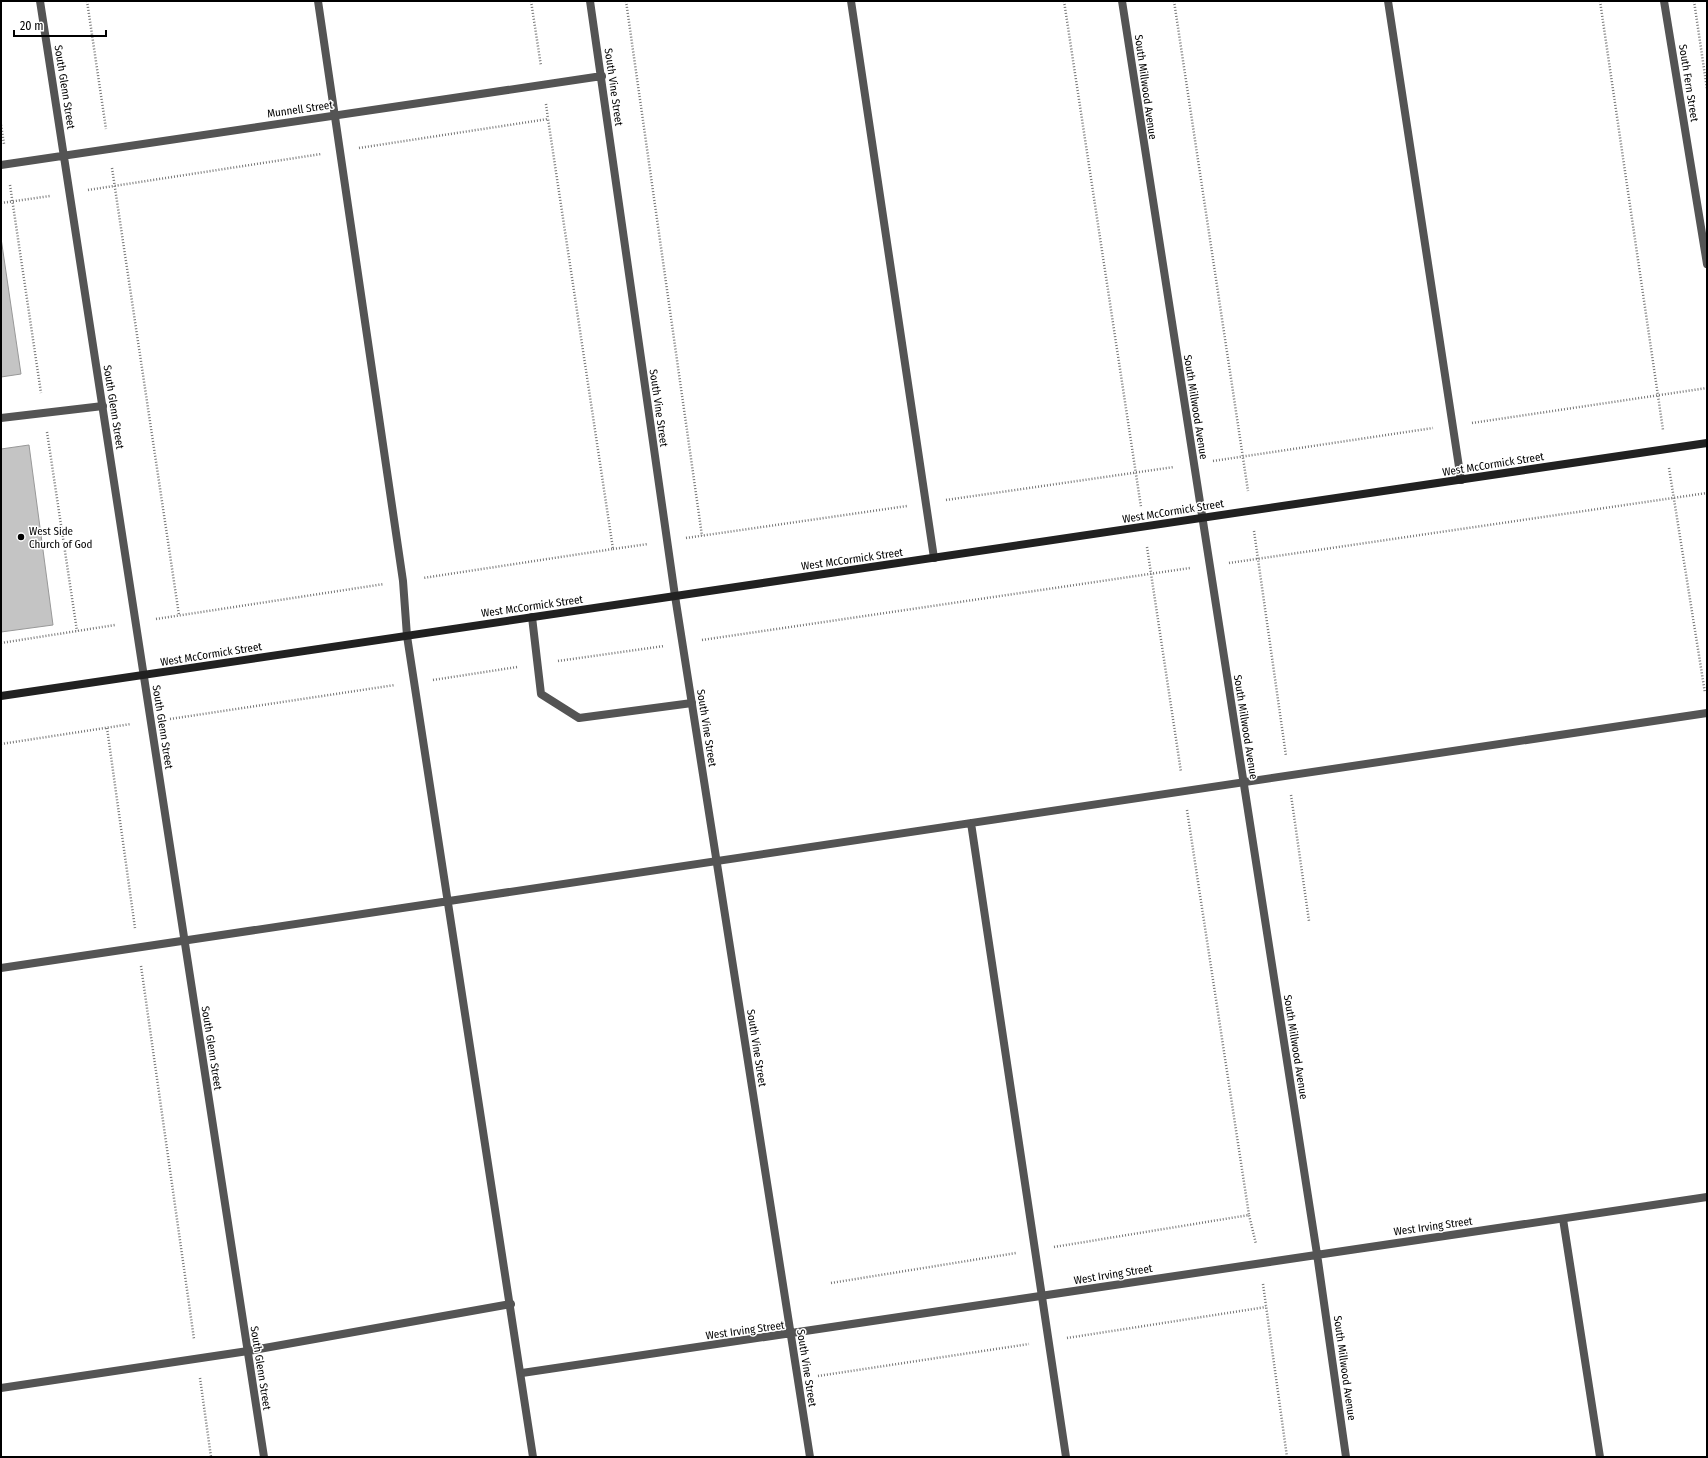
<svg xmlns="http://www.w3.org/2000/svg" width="1708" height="1458" font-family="'Fira Sans Condensed',sans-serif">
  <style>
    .building { fill: #c4c4c4; stroke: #989898 }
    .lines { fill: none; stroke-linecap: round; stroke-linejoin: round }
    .path { stroke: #767676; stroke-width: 2.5; stroke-dasharray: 1 2; stroke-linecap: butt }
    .lane { stroke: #545454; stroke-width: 8 }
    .street { stroke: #545454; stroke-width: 8 }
    .secondary { stroke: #212121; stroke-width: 8 }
    .poi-dot { fill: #000; stroke: #fff; stroke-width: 1.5 }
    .labels { text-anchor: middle; stroke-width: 3; stroke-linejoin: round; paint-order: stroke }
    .street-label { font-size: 11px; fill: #000; stroke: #fff }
    .poi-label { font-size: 11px; fill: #000; stroke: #fff; text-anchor: start }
  </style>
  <rect width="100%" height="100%" fill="#fff"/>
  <path class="building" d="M1 238 21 374 1 377Z
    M29 445 53 625 1 632V449Z"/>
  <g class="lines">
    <path class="path" d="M87 1 106 129
      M531 1 541 66
      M626 1 702 536
      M1064 1 1141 507
      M1174 1 1248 491
      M1600 1 1663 430
      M1694 1 1707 89
      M546 104 548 119
      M1 125 4 144
      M359 148 548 119 613 549 423 578
      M112 168 179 615
      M10 185 41 393
      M88 190 321 154
      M1 203 50 196
      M1472 423 1707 388
      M47 432 77 631
      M1213 461 1433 428
      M1669 468 1705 693
      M946 500 1174 467
      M1254 531 1286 756
      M686 538 907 506
      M1147 547 1181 772
      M613 549 648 544
      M1229 563 1707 493
      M156 619 384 584
      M702 640 1190 568
      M1 643 115 625
      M558 661 664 646
      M433 680 517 667
      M170 719 395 685
      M107 728 135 928
      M1 744 131 724
      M1291 795 1309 921
      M1187 810 1249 1215
      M141 966 194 1339
      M1054 1247 1249 1215 1256 1244
      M831 1283 1016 1253
      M1263 1284 1287 1457
      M1067 1338 1266 1307
      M818 1376 1029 1344
      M200 1378 211 1457"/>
    <path class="lane" d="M318 1 403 581 407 636 533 1457
      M851 1 934 558
      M1388 1 1461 480
      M1 418 103 406
      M532 617 541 694 579 718 692 703
      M971 823 1066 1457
      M1 968 1707 713
      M1563 1219 1600 1457
      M1 1388 248 1351 511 1304"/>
    <path class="street" d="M40 1 264 1457
      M590 1 675 596 810 1457
      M1122 1 1317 1254 1346 1457
      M1664 1 1707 264
      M1 165 602 76
      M522 1373 1707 1197"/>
    <path class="secondary" d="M1 696 1707 443"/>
  </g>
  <circle class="poi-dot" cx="21" cy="537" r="4"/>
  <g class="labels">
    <g class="street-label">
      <text transform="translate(1689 83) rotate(81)" y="4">South Fern Street</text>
      <text transform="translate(65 87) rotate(81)" y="4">South Glenn Street</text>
      <text transform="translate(614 87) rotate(82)" y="4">South Vine Street</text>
      <text transform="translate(1146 87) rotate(82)" y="4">South Millwood Avenue</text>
      <text transform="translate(300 109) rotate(-8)" y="4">Munnell Street</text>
      <text transform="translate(114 407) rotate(81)" y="4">South Glenn Street</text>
      <text transform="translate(1196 407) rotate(81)" y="4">South Millwood Avenue</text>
      <text transform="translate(659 408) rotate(82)" y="4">South Vine Street</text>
      <text transform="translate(1493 464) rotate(-9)" y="4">West McCormick Street</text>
      <text transform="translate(1173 511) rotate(-9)" y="4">West McCormick Street</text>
      <text transform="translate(852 559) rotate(-8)" y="4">West McCormick Street</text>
      <text transform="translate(532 606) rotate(-8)" y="4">West McCormick Street</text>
      <text transform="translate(211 654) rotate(-9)" y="4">West McCormick Street</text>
      <text transform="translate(163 727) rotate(81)" y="4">South Glenn Street</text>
      <text transform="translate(1246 727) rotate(81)" y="4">South Millwood Avenue</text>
      <text transform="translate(707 728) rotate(81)" y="4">South Vine Street</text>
      <text transform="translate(1296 1047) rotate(81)" y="4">South Millwood Avenue</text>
      <text transform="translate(212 1048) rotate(81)" y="4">South Glenn Street</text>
      <text transform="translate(757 1048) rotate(81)" y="4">South Vine Street</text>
      <text transform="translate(1433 1226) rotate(-8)" y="4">West Irving Street</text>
      <text transform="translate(1113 1274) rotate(-9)" y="4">West Irving Street</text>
      <text transform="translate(745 1330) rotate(-8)" y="4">West Irving Street</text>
      <text transform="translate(261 1368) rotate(81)" y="4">South Glenn Street</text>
      <text transform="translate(807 1368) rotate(81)" y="4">South Vine Street</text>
      <text transform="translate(1345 1368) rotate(82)" y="4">South Millwood Avenue</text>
    </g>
    <g class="poi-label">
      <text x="29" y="535">West Side<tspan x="29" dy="13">Church of God</tspan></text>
    </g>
  </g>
  <rect width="1708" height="1458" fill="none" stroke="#000000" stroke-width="4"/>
  <path d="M14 30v6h92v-6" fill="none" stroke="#000000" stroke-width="2"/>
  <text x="20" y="30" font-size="12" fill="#000000" stroke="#ffffff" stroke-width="3" paint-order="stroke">20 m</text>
</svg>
